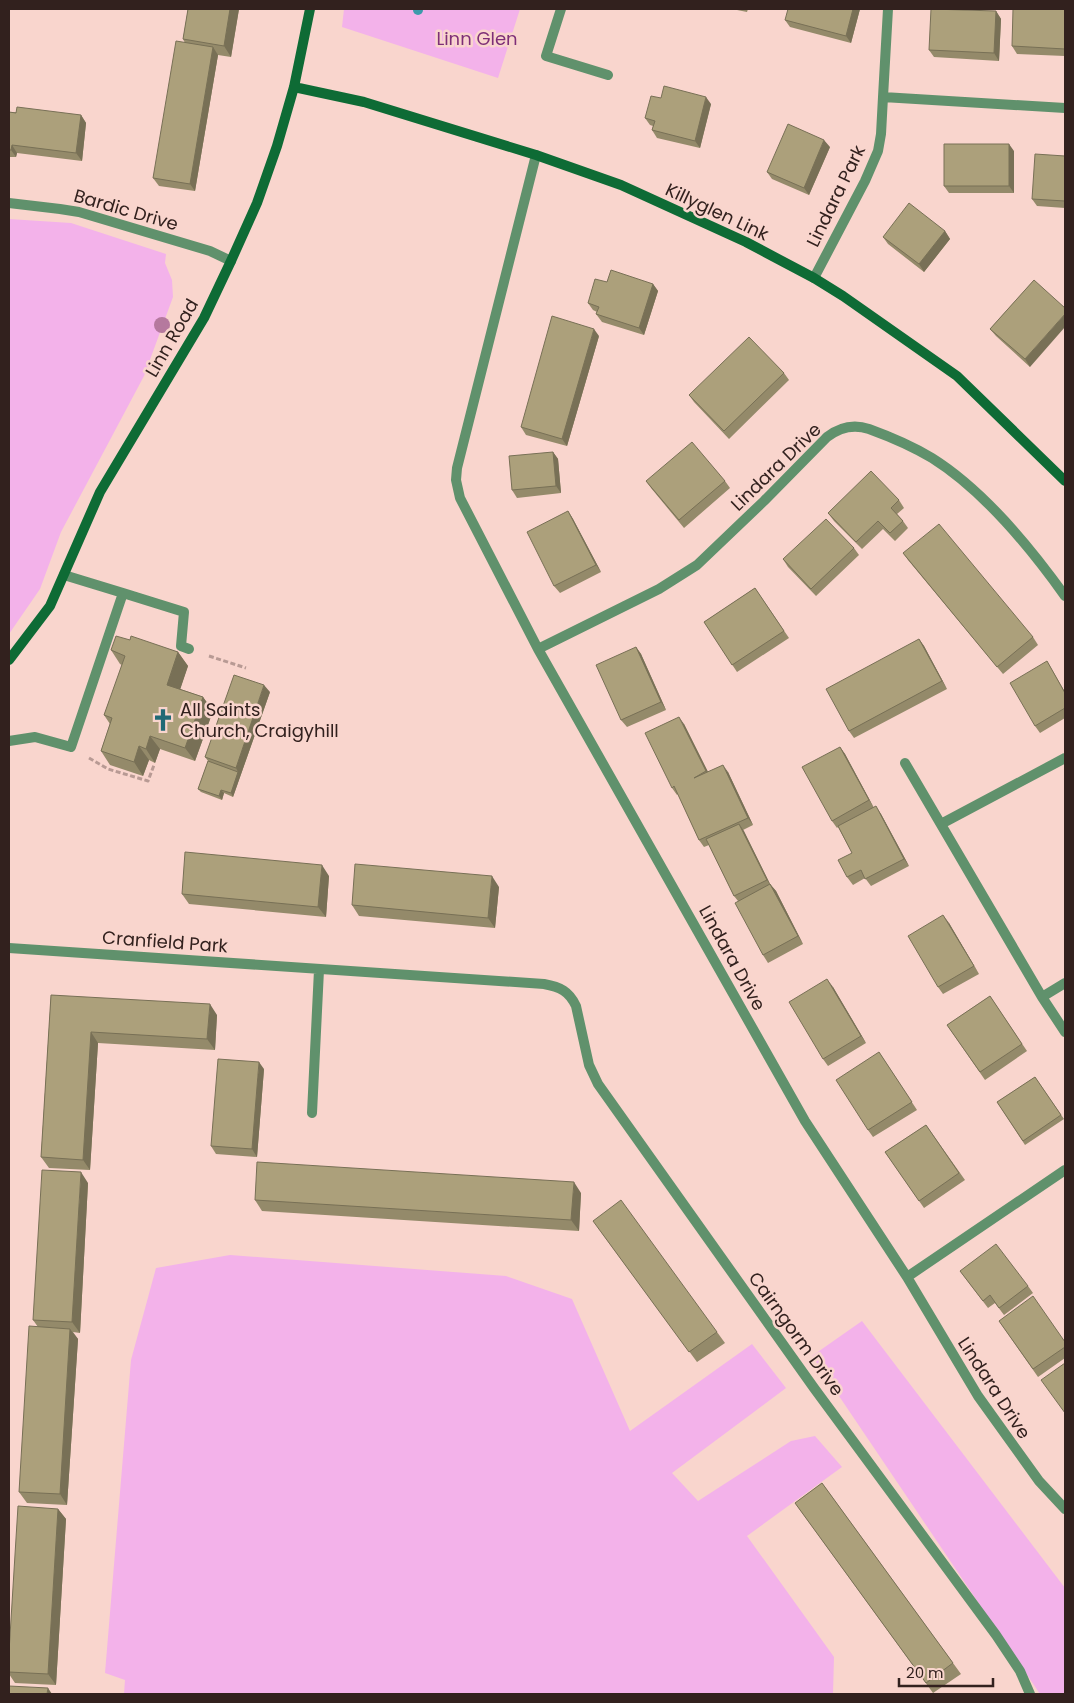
<svg xmlns="http://www.w3.org/2000/svg" width="1074" height="1703" font-family="Poppins,sans-serif">
  <style>
    .green { fill: #f3b2ea }
    .lines { fill: none; stroke-linecap: round; stroke-linejoin: round }
    .stream { stroke: #3c9aab; stroke-width: 10 }
    .path { stroke: #b89a94; stroke-width: 3; stroke-dasharray: 5 2.5; stroke-linecap: butt }
    .lane { stroke: #60916c; stroke-width: 10 }
    .street { stroke: #60916c; stroke-width: 10 }
    .secondary { stroke: #0e6b35; stroke-width: 10 }
    .tree { fill: #b5799e }
    .wall { fill: #948a6a }
    .shaded-wall { fill: #787056 }
    .building { fill: #aca07b; stroke: #787056 }
    .labels { text-anchor: middle; stroke-width: 5; stroke-linejoin: round; paint-order: stroke }
    .park-label { font-size: 18px; fill: #7e2e77; stroke: #f9d5cd }
    .street-label { font-size: 18px; fill: #32211e; stroke: #f9d5cd }
    .poi-label { font-size: 18px; fill: #32211e; stroke: #f9d5cd; text-anchor: start }
  </style>
  <rect width="100%" height="100%" fill="#f9d5cd"/>
  <path class="green" d="M344 9H520L498 78 342 27Z
    M9 219 71 223 166 254 165 263 172 280 173 297 144 376 61 532 40 589 9 634Z
    M230 1255 506 1276 572 1299 630 1431 752 1344 786 1388 672 1473 698 1501 791 1441 815 1436 842 1467 747 1536 834 1657 833 1694H124L125 1680 105 1673 131 1360 156 1268Z
    M862 1321 1065 1588V1694H1040L812 1356Z"/>
  <g class="lines">
    <path class="stream" d="M418 10V9"/>
    <path class="path" d="M209 656 246 668
      M89 758 108 769 148 781 154 765"/>
    <path class="lane" d="M123 593 184 612 181 646 189 649
      M9 741 35 737 71 747 123 593 64 575"/>
    <path class="street" d="M561 9 546 56 608 75
      M883 97 1065 108
      M536 155 457 468 456 480 460 498 538 649 805 1121 907 1277 978 1396 1039 1481 1065 1509
      M9 203 60 209 79 212 210 251 231 261
      M814 278 865 181 878 151 881 134 883 97 888 9
      M538 649 659 589 697 565 764 501 827 437C840 427 854 424 869 429 891 437 912 446 932 458 983 490 1030 547 1065 596
      M905 763 1042 997 1065 1032
      M941 824 1065 758
      M9 948 544 984C560 987 569 991 576 1006L589 1065 598 1084 814 1388 996 1635 1020 1671 1030 1694
      M1042 997 1065 983
      M312 1113 319 970
      M907 1277 1065 1170"/>
    <path class="secondary" d="M294 87 364 102 536 155 621 185 746 242 814 278 843 296 957 376 1065 481
      M9 660 50 606 100 492 204 318 231 261 257 203 277 146 294 87 310 9"/>
  </g>
  <circle class="tree" cx="162" cy="325" r="8"/>
  <path class="wall" d="M188 9H239L231 57 218 55 195 191 159 186 153 178 185 43 183 39Z
    M736 9H748L747 12 737 10Z
    M860 9 851 43 790 27 785 20Z
    M1065 9V56L1017 54 1012 46Z
    M996 11 1001 19 999 61 934 57 929 50Z
    M661 98 711 104 700 148 657 138 652 130 653 126 650 125 645 118Z
    M9 112 81 115 86 123 82 161 17 153 16 157H9Z
    M830 147 809 195 772 179 767 172Z
    M1014 151V193H949L944 186Z
    M1065 156V208L1037 206 1032 199Z
    M945 231 950 239 924 272 888 244 883 237Z
    M1034 280 1030 367 996 336 990 329Z
    M607 282 653 284 658 291 644 335 602 322 596 314 597 312 593 310 588 303Z
    M599 336 567 446 526 435 521 427Z
    M784 373 789 380 729 439 694 402 689 395Z
    M553 452 558 459 561 493 517 498 512 490Z
    M646 481H725L730 488 684 528 651 488Z
    M899 500 904 508 897 514 903 521 908 528 895 541 883 529 862 549 834 521 828 513Z
    M568 511 573 519 601 572 560 593 554 586Z
    M854 548 859 555 816 596 788 567 783 559Z
    M903 553 1033 637 1038 645 1003 674 908 560Z
    M755 588 789 638 737 672 704 622Z
    M919 639 924 646 947 689 854 738 849 731Z
    M130 640 178 652 188 666 180 689 203 697 213 711 195 761 160 749 155 763 149 760 143 776 110 765 101 751 110 724 104 715 122 665 120 664 111 650Z
    M636 647 641 654 666 710 627 727 621 720Z
    M1047 661 1065 692V718L1040 733 1035 726Z
    M270 692 233 797 224 793 222 800 201 792 198 789 208 761 205 757Z
    M684 724 708 772H728L753 825 743 830 770 884 776 891 803 944 768 963 763 955 738 901 734 896 709 845 704 847 699 840 678 794 677 795 672 788Z
    M840 747 845 754 874 808 881 814 909 866 871 886 865 878 853 885 847 877 852 853 838 827 837 828 832 821Z
    M329 876 326 917 189 904 182 894Z
    M499 887 495 928 359 916 352 905Z
    M949 923 979 974 943 994 938 987Z
    M833 987 866 1043 828 1066 823 1059Z
    M51 995 217 1015 215 1050 98 1043 90 1170 49 1168 41 1157Z
    M990 996 1027 1051 985 1080 947 1025Z
    M879 1052 917 1110 873 1137 868 1130Z
    M264 1069 257 1157 216 1154 211 1146Z
    M1035 1077 1064 1119 1025 1145 997 1102Z
    M926 1125 965 1180 924 1208 885 1152Z
    M88 1183 80 1333 73 1332 78 1339 67 1505 27 1503 19 1492 38 1327 33 1320Z
    M581 1193 579 1231 262 1211 255 1200Z
    M601 1232 717 1332 725 1343 697 1362Z
    M960 1271 1028 1286 1033 1293 1004 1315 995 1303 988 1308Z
    M999 1321 1065 1342V1358L1038 1377Z
    M822 1483 961 1674 933 1693 795 1503Z
    M58 1509 66 1519 56 1685 15 1683 9 1674V1652Z"/>
  <path class="shaded-wall" d="M230 9H239L231 57 224 46Z
    M853 9H860L851 43 846 36Z
    M996 11 1001 19 999 61 994 53Z
    M213 47 218 55 195 191 190 184Z
    M706 97 711 104 700 148 695 141Z
    M81 115 86 123 82 161 76 153Z
    M824 140 830 147 809 195 804 188Z
    M1009 144 1014 151V193L1009 186Z
    M12 145 17 153 16 157 11 150Z
    M945 231 950 239 924 272 919 264Z
    M653 284 658 291 644 335 639 328Z
    M1065 314V327L1030 367 1025 359Z
    M594 329 599 336 567 446 562 439Z
    M553 452 558 459 561 493 556 486Z
    M568 511 573 519 601 572 596 565Z
    M919 639 924 646 947 689 942 681Z
    M636 647 641 654 666 710 661 702Z
    M178 652 188 666 177 699 167 685Z
    M264 685 270 692 233 797 231 793 238 772 236 768Z
    M203 697 213 711 195 761 185 748Z
    M679 717 684 724 711 778 706 771Z
    M150 736 160 749 155 763 146 749Z
    M139 746 149 760 143 776 134 762Z
    M840 747 845 754 874 808 869 800Z
    M723 765 728 772 753 825 748 818Z
    M221 790 224 793 222 800 219 796Z
    M876 806 881 814 909 866 904 859Z
    M739 824 744 831 772 888 767 880Z
    M322 865 329 876 326 917 318 907Z
    M492 876 499 887 495 928 488 918Z
    M770 884 776 891 803 944 798 936Z
    M943 915 949 923 979 974 974 966Z
    M827 979 833 987 866 1043 861 1036Z
    M210 1004 217 1015 215 1050 207 1039Z
    M91 1032 98 1043 90 1170 83 1160Z
    M259 1062 264 1069 257 1157 252 1149Z
    M81 1172 88 1183 80 1333 72 1322Z
    M574 1182 581 1193 579 1231 571 1220Z
    M70 1329 78 1339 67 1505 60 1494Z
    M58 1509 66 1519 56 1685 48 1674Z
    M48 1688 52 1694H47Z"/>
  <path class="building" d="M188 9H230L224 46 183 39Z
    M788 9H853L846 36 785 20Z
    M931 9 996 11 994 53 929 50Z
    M1013 9H1065V49L1012 46Z
    M176 41 213 47 190 184 153 178Z
    M664 86 706 97 695 141 652 130 655 121 645 118 651 96 661 98Z
    M17 107 81 115 76 153 12 145 11 150H9V112L16 113Z
    M788 124 824 140 804 188 767 172Z
    M944 144H1009V186H944Z
    M1035 154 1065 156V201L1032 199Z
    M909 203 945 231 919 264 883 237Z
    M611 270 653 284 639 328 596 314 599 307 588 303 595 279 607 282Z
    M1034 280 1065 308V314L1025 359 990 329Z
    M552 316 594 329 562 439 521 427Z
    M749 337 784 373 724 431 689 395Z
    M692 442 725 481 679 520 646 481Z
    M553 452 556 486 512 490 509 456Z
    M871 471 899 500 891 508 903 521 890 533 878 521 856 542 828 513Z
    M568 511 596 565 554 586 527 532Z
    M826 519 854 548 811 589 783 559Z
    M939 524 1033 637 997 667 903 553Z
    M755 588 784 631 732 665 704 622Z
    M116 636 130 640 131 636 178 652 167 685 203 697 185 748 150 736 146 749 139 746 134 762 101 751 112 718 104 715 125 656 111 650Z
    M919 639 942 681 849 731 826 689Z
    M636 647 661 702 621 720 596 665Z
    M1047 661 1065 693V708L1035 726 1010 683Z
    M234 675 264 685 236 768 205 757Z
    M679 717 706 771 694 778 723 765 748 818 699 840 674 786 672 788 645 733Z
    M840 747 869 800 832 821 802 767Z
    M208 761 238 772 231 793 221 790 219 796 198 789Z
    M876 806 904 859 865 879 861 870 847 877 838 860 852 853 838 826Z
    M739 824 767 880 734 896 706 839Z
    M185 852 322 865 318 907 182 894Z
    M355 864 492 876 488 918 352 905Z
    M770 884 798 936 763 955 735 903Z
    M943 915 974 966 938 987 908 936Z
    M827 979 861 1036 823 1059 789 1002Z
    M51 995 210 1004 207 1039 91 1032 83 1160 41 1157Z
    M990 996 1022 1044 980 1072 947 1025Z
    M879 1052 912 1102 868 1130 836 1080Z
    M218 1059 259 1062 252 1149 211 1146Z
    M1035 1077 1061 1115 1023 1141 997 1102Z
    M926 1125 959 1173 919 1201 885 1152Z
    M257 1162 574 1182 571 1220 255 1200Z
    M42 1170 81 1172 72 1322 33 1320Z
    M621 1200 717 1332 689 1352 593 1221Z
    M996 1244 1028 1286 999 1308 990 1295 983 1301 960 1271Z
    M1033 1296 1065 1342V1347L1033 1369 999 1321Z
    M29 1326 70 1329 60 1494 19 1492Z
    M1065 1363V1413L1041 1380Z
    M822 1483 953 1663 926 1683 795 1503Z
    M18 1506 58 1509 48 1674 9 1672V1652Z
    M9 1686 48 1688 47 1694H9Z"/>
  <defs>
    <symbol id="church-bare" viewBox="-9 -9 18 18"><path d="M-1.2-6h2.4v3.5h3.3v2.4h-3.3V6h-2.4V-.1h-3.3v-2.4h3.3Z" fill="#206975" stroke="#f9d5cd" stroke-width="2.5" paint-order="stroke"/></symbol>
  </defs>
  <g fill-rule="evenodd">
    <use href="#church-bare" x="147" y="704" width="32" height="32"/>
  </g>
  <g class="labels">
    <g class="park-label">
      <text x="477" y="45">Linn Glen</text>
    </g>
    <g class="street-label">
      <text transform="translate(836 196) rotate(-64)" y="6">Lindara Park</text>
      <text transform="translate(126 210) rotate(16)" y="6">Bardic Drive</text>
      <text transform="translate(717 212) rotate(25)" y="6">Killyglen Link</text>
      <text transform="translate(172 338) rotate(-60)" y="6">Linn Road</text>
      <text transform="translate(776 467) rotate(-44)" y="6">Lindara Drive</text>
      <text transform="translate(165 942) rotate(4)" y="6">Cranfield Park</text>
      <text transform="translate(732 958) rotate(61)" y="6">Lindara Drive</text>
      <text transform="translate(796 1334) rotate(54)" y="6">Cairngorm Drive</text>
      <text transform="translate(994 1388) rotate(57)" y="6">Lindara Drive</text>
    </g>
    <g class="poi-label">
      <text x="180" y="716">All Saints<tspan x="180" dy="21">Church, Craigyhill</tspan></text>
    </g>
  </g>
  <rect width="1074" height="1703" fill="none" stroke="#32211e" stroke-width="20"/>
  <path d="M899 1678v8h94v-8" fill="none" stroke="#32211e" stroke-width="2.5"/>
  <text x="906" y="1678" font-size="15" fill="#32211e" stroke="#f9d5cd" stroke-width="4" paint-order="stroke">20 m</text>
</svg>
